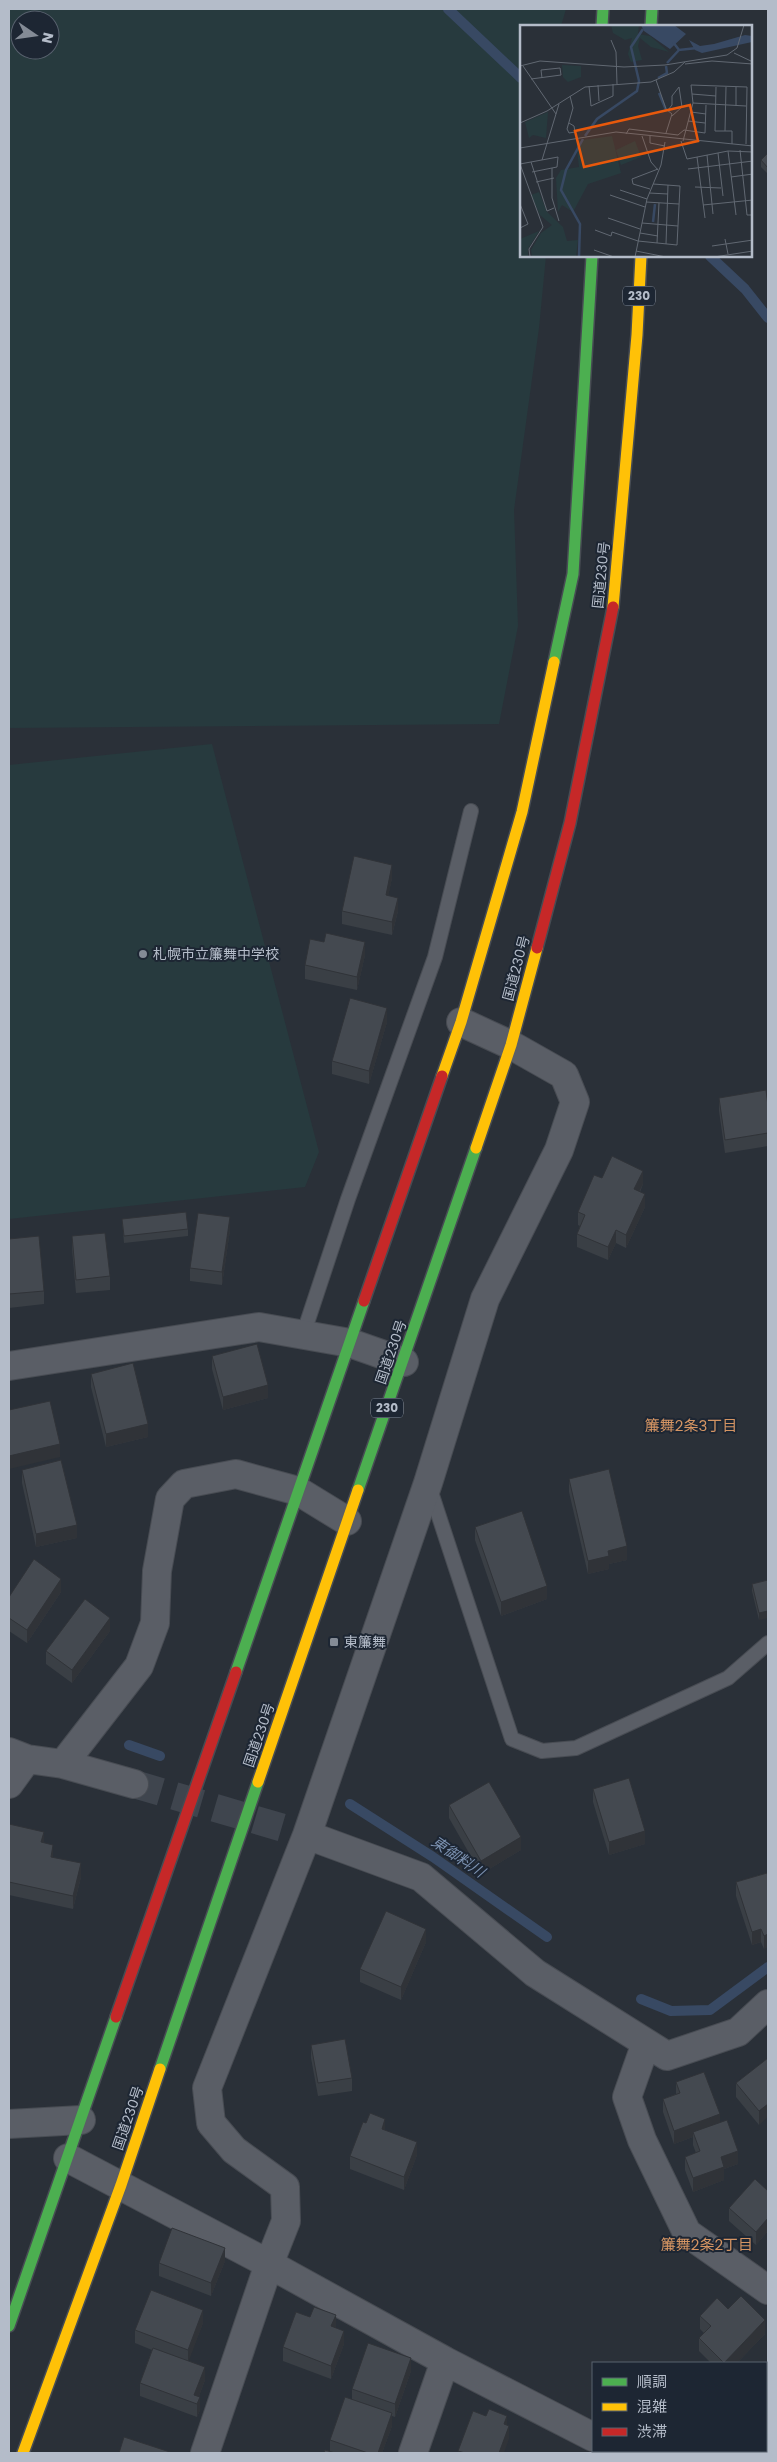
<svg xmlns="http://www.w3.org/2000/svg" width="777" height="2462" font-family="Poppins,'Noto Sans JP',sans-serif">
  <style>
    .green { fill: #273a3e; fill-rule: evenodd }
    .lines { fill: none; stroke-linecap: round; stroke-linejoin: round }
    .stream { stroke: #384963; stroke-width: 10 }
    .street-tunnel { stroke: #3f454e; stroke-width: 28; stroke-dasharray: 28 14; stroke-linecap: butt }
    .lane-casing { stroke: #484c53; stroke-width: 16 }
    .street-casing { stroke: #484c53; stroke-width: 30 }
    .fast-casing { stroke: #474c53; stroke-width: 14 }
    .slow-casing { stroke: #474c53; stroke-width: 14 }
    .jam-casing { stroke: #474c53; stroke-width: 14 }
    .lane { stroke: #5a5e66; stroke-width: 14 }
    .street { stroke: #5a5e66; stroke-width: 28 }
    .fast { stroke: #4caf50; stroke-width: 11 }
    .slow { stroke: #ffc107; stroke-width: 11 }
    .jam { stroke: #c62828; stroke-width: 11 }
    .wall { fill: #3a3f45 }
    .shaded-wall { fill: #303338 }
    .building { fill: #444950; stroke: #303338 }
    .poi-dot { fill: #848b96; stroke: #1d2633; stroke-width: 2 }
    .labels { text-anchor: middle; stroke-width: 4; stroke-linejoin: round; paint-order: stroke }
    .shield { fill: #1d2633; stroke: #878f9c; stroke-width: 1 }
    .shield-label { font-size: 12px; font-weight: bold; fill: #b4bcc9 }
    .street-label { font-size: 14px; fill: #b4bcc9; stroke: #1d2633 }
    .poi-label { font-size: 14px; fill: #b4bcc9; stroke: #1d2633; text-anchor: start }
    .neighbourhood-label { font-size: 15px; fill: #d59563; stroke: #1d2633 }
    .water-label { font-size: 15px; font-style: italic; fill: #7c92b1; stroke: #1d2633 }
    .inset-river { fill: none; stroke: #384963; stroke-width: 2.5 }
    .inset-road { fill: none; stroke: #616872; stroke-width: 1 }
    .view { fill: #e8590c; fill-opacity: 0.15; stroke: #e8590c; stroke-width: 2.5 }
    .inset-edge { fill: none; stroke: #b4bcc9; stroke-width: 2.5 }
  </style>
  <rect width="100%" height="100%" fill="#2a3038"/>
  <path class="green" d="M9 9H566L561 26H521V256H546L539 328 514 510 518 626 499 724 9 728ZM20 20H50V50H20Z
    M212 744 319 1152 305 1187 9 1219V765Z"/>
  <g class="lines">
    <path class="stream" d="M448 9 521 78
      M710 256 745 289 768 318
      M129 1745 160 1756
      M350 1804 433 1857 547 1937
      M641 1999 671 2011 710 2010 768 1967"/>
    <path class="street-tunnel" d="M134 1784 307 1835"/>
    <defs>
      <path id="lane" d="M303 1335 348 1199 435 957 471 811
        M429 1486 512 1739 542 1751 576 1748 728 1678 768 1643"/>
      <path id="street" d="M9 1366 259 1327 350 1343 404 1362
        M9 1752 27 1759 63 1764 134 1784
        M63 1764 139 1666 155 1623 157 1571 170 1499 184 1484 236 1474 298 1491 347 1521
        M9 1784 27 1759
        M307 1835 421 1877 535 1973 667 2056 738 2032 768 2004
        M646 2043 627 2097 642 2140 687 2233 768 2290
        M9 2124 81 2120
        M68 2158 269 2264 445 2361 593 2437
        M619 2451 624 2453
        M205 2453 269 2264 286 2221 285 2187 234 2150 211 2123 207 2088 307 1835 428 1483 485 1299 559 1150 575 1102 564 1075 511 1045 461 1022
        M413 2453 445 2361"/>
      <path id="fast" d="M602 26 603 9
        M651 26 652 9
        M554 662 573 574 592 256
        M358 1490 476 1148
        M236 1672 364 1301
        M160 2069 258 1782
        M9 2326 116 2017"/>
      <path id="slow" d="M613 607 637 335 641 256
        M442 1076 461 1022 522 812 554 662
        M476 1148 511 1045 537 948
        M258 1782 358 1490
        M23 2453 121 2185 160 2069"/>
      <path id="jam" d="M537 948 570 823 613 607
        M364 1301 442 1076
        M116 2017 236 1672"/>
    </defs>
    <use href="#lane" class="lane-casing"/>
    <use href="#street" class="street-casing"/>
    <use href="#fast" class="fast-casing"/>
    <use href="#slow" class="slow-casing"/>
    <use href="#jam" class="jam-casing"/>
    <use href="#lane" class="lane"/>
    <use href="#street" class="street"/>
    <use href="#fast" class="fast"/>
    <use href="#slow" class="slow"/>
    <use href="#jam" class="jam"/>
  </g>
  <path class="wall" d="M768 153V174L761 167V160Z
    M392 878 388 896 398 911 392 935 342 924V911Z
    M365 955 357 990 305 979V965Z
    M387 1022 369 1084 332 1074V1061Z
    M719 1098 768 1106V1146L725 1153 719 1111Z
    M602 1178 643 1184 640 1192 645 1207 626 1248 616 1243 608 1260 577 1247V1234L580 1226 578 1225V1212Z
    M122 1219 188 1229V1236L124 1243Z
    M230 1230 222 1285 190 1281V1268Z
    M72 1236 110 1276V1290L76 1293 72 1249Z
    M9 1239 44 1291V1304L9 1308Z
    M212 1356 268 1398 223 1410 212 1369Z
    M91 1374 148 1437 106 1447 91 1387Z
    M22 1470 77 1538 36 1547 22 1483Z
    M569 1479 627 1560 609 1564V1569L588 1574 569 1492Z
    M475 1527 547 1599 501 1616 475 1540Z
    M768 1580 759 1620 752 1591V1584Z
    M61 1592 27 1643 9 1631V1597Z
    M110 1631 72 1683 46 1664V1651Z
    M593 1789 645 1844 609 1855 593 1802Z
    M449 1805 521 1850 481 1874 449 1818Z
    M9 1824 44 1843 53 1858 81 1877 73 1909 9 1895Z
    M767 1873 764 1949 761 1942 752 1945 736 1896V1882Z
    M426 1942 401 2000 360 1982V1969Z
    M311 2045 352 2078V2091L318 2096 311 2058Z
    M768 2058 759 2125 736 2097V2083Z
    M676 2082 720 2122 738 2164 724 2169V2180L693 2192 685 2170V2157L696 2153 693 2145V2137L674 2144 663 2112V2099L676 2094Z
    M385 2130 417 2155 404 2190 350 2169V2156Z
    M768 2191V2231L756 2245 729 2221V2208Z
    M225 2261 211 2296 159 2276V2263Z
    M700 2316 765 2334 737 2363H711L699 2351V2338L704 2333 700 2329Z
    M203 2323 188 2361 205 2380 199 2396 200 2410 197 2417 140 2396V2383L152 2350 135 2343V2330Z
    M336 2328 344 2344 331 2379 283 2361V2347Z
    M411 2371 395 2417 392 2416V2426L382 2453H324L330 2452V2440L352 2399V2389Z"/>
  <path class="shaded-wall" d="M392 865V878L386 908V895Z
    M398 898V911L392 935V922Z
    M365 942V955L357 990V977Z
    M387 1008V1022L369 1084V1071Z
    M643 1171V1184L634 1202V1189Z
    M645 1194V1207L626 1248V1235Z
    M230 1217V1230L222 1285V1272Z
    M616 1230V1243L608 1260V1247Z
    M268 1385V1398L223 1410V1397Z
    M148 1424V1437L106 1447V1434Z
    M60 1444V1457L9 1469V1456Z
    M77 1525V1538L36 1547V1534Z
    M627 1546V1560L609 1564V1569L588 1574V1561L608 1551Z
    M61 1579V1592L27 1643V1630Z
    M547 1586V1599L501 1616V1602Z
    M768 1611V1618L759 1620V1613Z
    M110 1618V1631L72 1683V1670Z
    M645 1831V1844L609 1855V1842Z
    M44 1832V1845L41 1842Z
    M521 1837V1850L481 1874V1861Z
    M53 1845V1858L51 1857Z
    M81 1863V1877L73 1909V1896Z
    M426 1929V1942L401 2000V1987Z
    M761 1929V1942L752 1945V1932Z
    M768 1934V1947L764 1949V1936Z
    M768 2104V2117L759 2125V2111Z
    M720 2114V2127L693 2132V2137L674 2144V2131Z
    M385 2119V2132L382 2129Z
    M417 2142V2155L404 2190V2177Z
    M738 2151V2164L724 2169V2180L693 2192V2178L721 2157Z
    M768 2218V2231L756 2245V2232Z
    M225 2248V2261L211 2296V2283Z
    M203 2310V2323L188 2363V2350Z
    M336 2315V2328L331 2326Z
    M765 2320V2334L737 2363H724Z
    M344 2331V2344L331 2379V2366Z
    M411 2358V2371L395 2417V2404Z
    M205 2367V2380L196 2404 194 2395Z
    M200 2397V2410L197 2417V2404Z
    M392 2413V2426L382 2453H378Z
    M507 2416V2429L504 2424Z
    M509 2426V2439L504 2453H499Z"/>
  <path class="building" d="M768 153V168L761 160Z
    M354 856 392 865 386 895 398 898 392 922 342 911Z
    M326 933 365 942 357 977 305 965 310 939 324 942Z
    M350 998 387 1008 369 1071 332 1061Z
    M766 1090 768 1106V1133L725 1140 719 1098Z
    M612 1156 643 1171 634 1189 645 1194 626 1235 616 1230 608 1247 577 1234 585 1215 578 1212 594 1175 602 1178Z
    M186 1212 188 1229 124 1236 122 1219Z
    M198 1213 230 1217 222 1272 190 1268Z
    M105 1233 110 1276 76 1280 72 1236Z
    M39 1236 44 1291 9 1294V1239Z
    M257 1344 268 1385 223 1397 212 1356Z
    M133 1363 148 1424 106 1434 91 1374Z
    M50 1401 60 1444 9 1456V1410Z
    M61 1460 77 1525 36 1534 22 1470Z
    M609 1469 627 1546 608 1551 609 1556 588 1561 569 1479Z
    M522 1511 547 1586 501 1602 475 1527Z
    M34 1559 61 1579 27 1630 9 1618V1597Z
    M768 1580V1611L759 1613 752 1584Z
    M85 1599 110 1618 72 1670 46 1651Z
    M629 1778 645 1831 609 1842 593 1789Z
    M489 1782 521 1837 481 1861 449 1805Z
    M9 1824 44 1832 41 1842 53 1845 51 1857 81 1863 73 1896 9 1882Z
    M767 1873 768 1877V1934L764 1936 761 1929 752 1932 736 1882Z
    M386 1911 426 1929 401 1987 360 1969Z
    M345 2039 352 2078 318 2083 311 2045Z
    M768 2058V2104L759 2111 736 2083Z
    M704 2072 720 2114 674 2131 663 2099 680 2093 676 2082Z
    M370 2113 385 2119 382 2129 417 2142 404 2177 350 2156 363 2122 366 2123Z
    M727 2120 738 2151 721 2157 724 2167 693 2178 685 2157 700 2151 693 2132Z
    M755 2179 768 2191V2218L756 2232 729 2208Z
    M172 2228 225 2248 211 2283 159 2263Z
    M151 2290 203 2310 188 2350 135 2330Z
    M741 2296 765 2320 724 2363 699 2338 711 2326 700 2316 717 2298 728 2309Z
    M314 2307 336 2315 331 2326 344 2331 331 2366 283 2347 296 2312 310 2317Z
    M368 2343 411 2358 395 2404 352 2389Z
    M153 2348 205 2367 194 2395 200 2397 197 2404 140 2383Z
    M345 2397 392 2413 378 2453H368L330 2440Z
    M489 2409 507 2416 504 2424 509 2426 499 2453H465L458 2451 473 2411 486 2416Z
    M124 2437 173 2453H119Z
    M325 2450 335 2453H324Z"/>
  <g class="poi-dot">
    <circle cx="143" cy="954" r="5"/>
    <rect x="329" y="1637" width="10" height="10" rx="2.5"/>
  </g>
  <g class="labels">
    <g class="shield">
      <rect x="623" y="286.5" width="32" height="19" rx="4"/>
      <rect x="371" y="1398.5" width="32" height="19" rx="4"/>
    </g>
    <g class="shield-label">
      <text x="639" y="300">230</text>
      <text x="387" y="1412">230</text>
    </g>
    <g class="street-label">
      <text transform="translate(601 575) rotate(-84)" y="5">国道230号</text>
      <text transform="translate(516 968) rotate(-75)" y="5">国道230号</text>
      <text transform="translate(391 1352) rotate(-71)" y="5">国道230号</text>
      <text transform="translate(259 1735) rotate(-71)" y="5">国道230号</text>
      <text transform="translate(128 2118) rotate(-71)" y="5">国道230号</text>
    </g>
    <g class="poi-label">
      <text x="153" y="959">札幌市立簾舞中学校</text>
      <text x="344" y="1647">東簾舞</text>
    </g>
    <g class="neighbourhood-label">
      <text x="691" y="1431">簾舞2条3丁目</text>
      <text x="707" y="2250">簾舞2条2丁目</text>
    </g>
    <g class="water-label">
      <text transform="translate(458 1857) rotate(34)" y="5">東御料川</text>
    </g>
  </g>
  <g transform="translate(520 25)">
    <rect width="232" height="232" fill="#2a3038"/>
    <path d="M91 0H119L118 9 130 11 149 27 131 22 120 13 118 21 122 35 111 37 108 29 112 13 105 15 93 8ZM42 40 61 41V52L48 57 43 52ZM28 87 26 113 13 110 9 113 5 97ZM92 111 101 148 68 159 53 187 42 180 38 187 36 153 41 145 59 142 56 116ZM115 116 121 132 101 140 96 125ZM19 167 27 187 43 202 47 216 58 215 56 232H12L11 225 21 208 32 200 20 190 11 170ZM19 206 8 224V232H0V214Z" fill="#273a3e"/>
    <path d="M121 0H154L166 9 150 24 124 6ZM225 10 232 11V17L182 28 175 25 169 15 180 21 194 19Z" fill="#384963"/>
    <path class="inset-river" d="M153 17 159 25 177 23M147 38 159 25M138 53 147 48 146 41M139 68 146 85M65 111 77 94 117 66 119 56 111 22 123 4M133 197 135 179M59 232 60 199 41 165 46 145 63 114"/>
    <path class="inset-road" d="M91 15 96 27 97 59M214 28 233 37M165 39 192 36 233 39M0 41 20 36 104 42 145 40 207 30 217 23 224 0M3 41 36 89M11 54 41 50 40 43 21 45 22 53M136 55 146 84 152 89 146 108M78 60 79 76M69 61 71 81 93 71V59M196 62 195 106H212V119M216 62V81M172 69 196 71M173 78 226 81M148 85 152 80V71L159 62 162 82 152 91M171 87 186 89M168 96 185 98M0 98 27 86 65 62 131 57 154 47 165 37M49 98 54 101 55 107 49 108 47 104 53 83 50 71M205 106 206 62M106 109 109 104 158 110 164 105 185 108 186 80M122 111 131 137 138 145M130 111V118L145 121M161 116 167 134 208 126M163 116 173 78 171 60 227 62 226 119M0 123 96 107 233 121M220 125 227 190H233M198 128 203 171M187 130 193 189M177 132 185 193M22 135 39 79M11 137 27 186 34 183M0 139 23 202 9 224 10 232M0 139 38 132 37 142 12 147M32 143V173L39 196M168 144 233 136M211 152 233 149M16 157 34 153M175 162 201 163M130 164 113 159 112 154 138 144M100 165 127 174M129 168 148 169M90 170 125 182M126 177 159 179M0 179 8 199 0 203M183 180 233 175M216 190 208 126 233 127M88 193 120 204M122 198 158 201M75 205 91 211 92 207 118 216 157 220 160 161 133 159M120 208 138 211M205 214 208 229M137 218 139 178M146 219 148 160M192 221 233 215M74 225 94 232M116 226 146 232M115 232 127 174 141 140 145 117M194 232 233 226"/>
    <path class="view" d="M170 80 178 116 64 142 55 106Z"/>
    <rect width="232" height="232" class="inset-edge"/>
  </g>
  <rect width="777" height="2462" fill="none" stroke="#b4bcc9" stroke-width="20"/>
  <rect x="592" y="2362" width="175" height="90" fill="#1d2633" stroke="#59626f"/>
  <rect x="602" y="2378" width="25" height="8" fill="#4caf50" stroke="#59626f"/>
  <text x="637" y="2387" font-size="15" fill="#b4bcc9">順調</text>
  <rect x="602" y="2403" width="25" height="8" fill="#ffc107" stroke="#59626f"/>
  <text x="637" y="2412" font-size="15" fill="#b4bcc9">混雑</text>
  <rect x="602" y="2428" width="25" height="8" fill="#c62828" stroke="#59626f"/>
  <text x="637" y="2437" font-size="15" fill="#b4bcc9">渋滞</text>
  <g transform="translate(35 35) rotate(103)"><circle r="24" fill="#1d2633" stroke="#59626f"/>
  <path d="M0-4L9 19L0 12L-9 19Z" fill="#848b96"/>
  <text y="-8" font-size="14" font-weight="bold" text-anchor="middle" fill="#b4bcc9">N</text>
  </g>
</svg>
